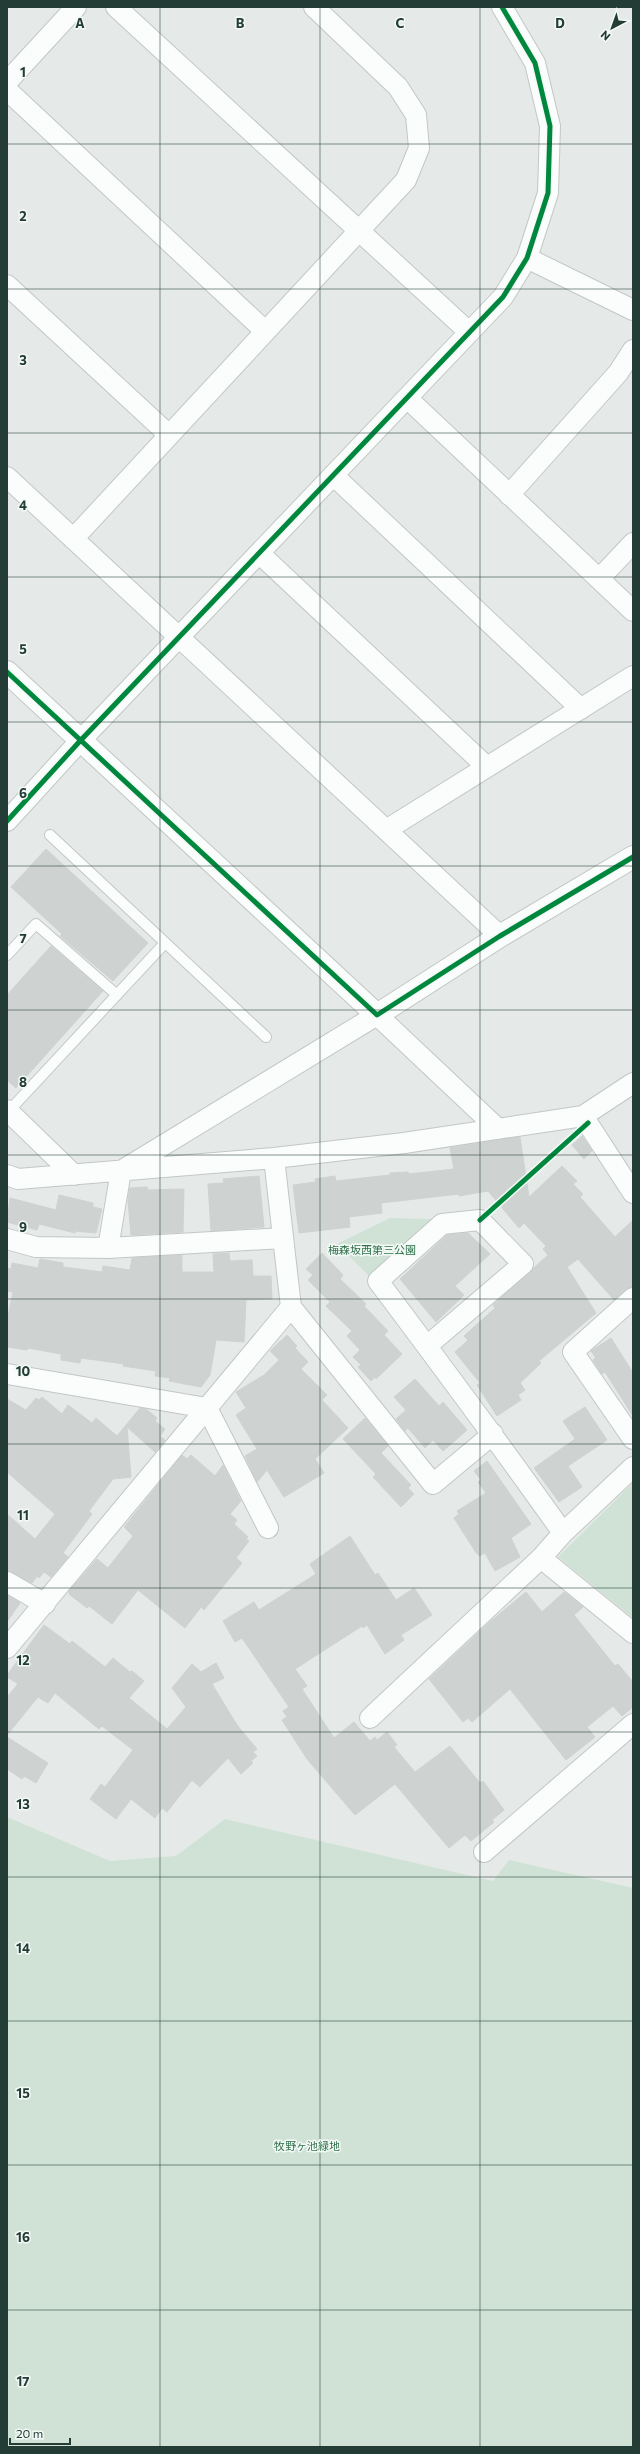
<svg xmlns="http://www.w3.org/2000/svg" width="640" height="2454" font-family="Commissioner,'Noto Sans JP',sans-serif">
  <style>
    .green { fill: #cfe2d5 }
    .building { fill: #ced2d1; stroke: #ced3d1 }
    .lines { fill: none; stroke-linecap: round; stroke-linejoin: round }
    .service-casing { stroke: #c2c7c5; stroke-width: 12 }
    .minor-casing { stroke: #c2c7c5; stroke-width: 22 }
    .tertiary-casing { stroke: #c2c7c5; stroke-width: 24 }
    .path { stroke: #c2cac6; stroke-width: 2.5; stroke-dasharray: 2 3; stroke-linecap: butt }
    .service { stroke: #fbfcfc; stroke-width: 10 }
    .minor { stroke: #fbfcfc; stroke-width: 20 }
    .tertiary { stroke: #fbfcfc; stroke-width: 22 }
    .cycleway-casing { stroke: #f3f9f6; stroke-width: 8 }
    .cycleway { stroke: #00873e; stroke-width: 5 }
    .grid { fill: none; stroke: #233c36; stroke-width: 1; stroke-opacity: 0.55 }
    .labels { text-anchor: middle; stroke-width: 3; stroke-linejoin: round; paint-order: stroke }
    .park-label { font-size: 11px; fill: #30714a; stroke: #f3f9f6 }
    .grid-label { font-size: 13px; text-anchor: middle; font-weight: bold; fill: #233c36; stroke: #f3f9f6; stroke-width: 3; stroke-linejoin: round; paint-order: stroke }
  </style>
  <rect width="100%" height="100%" fill="#e5eae8"/>
  <path class="green" d="M390 1218 434 1219 371 1278 337 1244Z
    M633 1483V1618L558 1557Z
    M7 1817 110 1861 176 1856 225 1819 493 1881 509 1860 633 1888V2447H7Z"/>
  <path class="building" d="M46 849 148 943 113 981 60 936 62 934 11 887Z
    M51 946 103 991 16 1088 7 1080V995Z
    M582 1136 592 1151 584 1159 572 1145Z
    M520 1137 529 1197 562 1166 577 1181 573 1184 583 1194 580 1197 615 1237 633 1220V1287L626 1289 614 1300 578 1259 567 1267 596 1313 539 1361 541 1363 520 1383 525 1390 518 1395 521 1400 497 1416 477 1385 480 1383 455 1352 468 1340 464 1336 495 1308 493 1305 548 1255 543 1249 546 1246 524 1223 519 1228 488 1191 459 1196V1194L381 1203 382 1213 349 1217 350 1227 299 1233 293 1185 316 1182 315 1179 335 1176 336 1181 390 1175V1173L408 1172 409 1174 454 1169 450 1148Z
    M259 1176 264 1227 211 1231 208 1184 224 1183 223 1179Z
    M147 1187 148 1190 184 1189 183 1232 131 1235 128 1200 130 1188Z
    M59 1195 93 1203V1207L102 1209 96 1233 75 1231V1233L39 1224 37 1230 7 1222 10 1198 56 1210Z
    M468 1233 490 1254 455 1286 464 1295 436 1322 400 1279 447 1235Z
    M229 1253 230 1261 252 1260 253 1276H271L272 1299 246 1300 244 1342 216 1340 210 1375 201 1387 169 1381 170 1378 155 1376 156 1371 123 1366 124 1364 81 1358 80 1363 61 1360V1354L28 1348 27 1350 7 1347V1321L13 1292 7 1291V1268L11 1269 12 1263 38 1268 40 1259 63 1263V1267L102 1272 103 1266 130 1270 132 1258 182 1255V1272H214L213 1254Z
    M322 1253 343 1275 340 1279 366 1304 364 1306 388 1331 384 1335 402 1354 376 1379 375 1377 371 1381 358 1367 361 1365 353 1357 360 1350 347 1336 352 1331 326 1306 330 1302 308 1280 313 1275 306 1269Z
    M287 1335 297 1346 295 1348 308 1362 301 1369 327 1395 322 1400 348 1428 315 1459 324 1473 284 1497 267 1470 257 1482 245 1456 257 1449 236 1415 246 1408 236 1392 264 1375 279 1360 270 1351Z
    M611 1338 633 1373V1416L605 1372 602 1374 593 1360 596 1358 591 1351Z
    M415 1379 439 1406 443 1402 467 1430 443 1451 433 1440 425 1448 408 1428 405 1431 396 1419 406 1410 394 1397Z
    M42 1397 62 1414 68 1405 92 1423 96 1418 117 1436 140 1408 146 1409 157 1418 155 1421 165 1429 160 1436 165 1440 155 1452 127 1427 131 1477 113 1479 89 1511 92 1514 63 1553 68 1557 51 1577 44 1572 39 1578 37 1576 32 1583 7 1571V1514L35 1539 55 1514 7 1472V1399L26 1410 36 1398 39 1400Z
    M585 1407 607 1440 568 1466 582 1487 559 1502 534 1468 575 1439 563 1421Z
    M365 1418 388 1446 381 1453 411 1485 408 1488 414 1494 401 1507 373 1477 376 1474 343 1439Z
    M182 1455 187 1459 191 1455 215 1476 223 1465 241 1501 230 1514 237 1520 234 1524 248 1537 246 1539 249 1541 236 1558 242 1563 204 1610 201 1607 185 1628 138 1590 112 1624 89 1606 87 1608 69 1594V1591L97 1559 108 1568 133 1536 124 1527Z
    M487 1461 531 1524 511 1538 520 1557 495 1571 485 1553 479 1556 475 1551 454 1518 459 1514 457 1511 486 1493 478 1482 481 1480 474 1471Z
    M350 1536 375 1575 378 1573 396 1600 414 1588 432 1615 401 1635 404 1640 385 1654 367 1625 363 1628 362 1626 295 1669 307 1686 302 1689 334 1738 354 1722 370 1741 375 1737 377 1740 387 1732 397 1745 394 1747 415 1772 450 1746 480 1783 483 1781 504 1810 492 1820 494 1822 471 1841 465 1835 449 1848 395 1784 355 1815 307 1759 282 1720 287 1717 283 1711 289 1707 242 1638 235 1642 223 1621 254 1602 259 1610 316 1574 310 1564Z
    M526 1592 542 1612 564 1592 583 1607 574 1615 615 1666 618 1664 633 1682V1707L622 1716 613 1706 587 1727 595 1737 566 1760 510 1689 472 1722 468 1718 463 1722 429 1679 491 1621Z
    M7 1595 20 1603 7 1622Z
    M44 1625 70 1644 72 1641 105 1667 113 1658 130 1672 132 1671 144 1681 129 1698 167 1729 186 1707 172 1688 192 1664 201 1672 216 1663 224 1678 212 1684 237 1725 257 1749 253 1752 257 1756 251 1761 253 1763 241 1774 228 1758 200 1787 192 1780 167 1812 162 1808 155 1818 131 1799 116 1819 90 1799 101 1784 105 1787 133 1750 102 1726 99 1729 55 1693 48 1703 38 1697 7 1735V1697L18 1684 7 1677V1675Z
    M7 1737 48 1763 36 1783 24 1776 22 1779 7 1769Z"/>
  <g class="lines">
    <defs>
      <path id="service" d="M50 835 266 1037
        M7 955 36 924 117 995
        M8 1112 165 943"/>
      <path id="minor" d="M116 7 469 332
        M7 82 76 7
        M7 90 265 331
        M527 258 633 310
        M7 285 169 435
        M407 398 633 611
        M333 475 581 709
        M7 477 500 936
        M509 495 618 373 633 350
        M73 539 406 180 419 148 416 115 398 87 314 7
        M259 553 487 767
        M599 579 633 543
        M7 821 80 741 503 297 527 258 548 193 550 126 535 63 502 7
        M386 830 633 676
        M7 1110 74 1175
        M583 1116 633 1193
        M7 1175 18 1179 274 1158 404 1143 583 1116 633 1083
        M283 1238 108 1248 121 1171 377 1015 498 1129
        M7 1239 36 1247 108 1248
        M633 1298 573 1352 633 1439
        M291 1307 433 1484 493 1434
        M427 1346 523 1264 480 1220 442 1224 378 1281C441 1365 503 1448 563 1533
        M7 1374 207 1408 268 1528
        M541 1558 633 1633
        M7 1582 45 1604
        M7 1648 291 1307 274 1158
        M370 1718 541 1558 563 1533 633 1467
        M484 1852 633 1724"/>
      <path id="tertiary" d="M7 672 377 1015 500 936 633 857"/>
    </defs>
    <use href="#service" class="service-casing"/>
    <use href="#minor" class="minor-casing"/>
    <use href="#tertiary" class="tertiary-casing"/>
    <path class="path" d="M494 1208 570 1139"/>
    <use href="#service" class="service"/>
    <use href="#minor" class="minor"/>
    <use href="#tertiary" class="tertiary"/>
    <defs>
      <path id="cycleway" d="M7 672 377 1015 500 936 633 857
        M7 821 80 741 503 297 527 258 548 193 550 126 535 63 502 7
        M480 1220 588 1123"/>
    </defs>
    <use href="#cycleway" class="cycleway-casing"/>
    <use href="#cycleway" class="cycleway"/>
  </g>
  <path class="grid" d="M160 7V2447M320 7V2447M480 7V2447M7 144H633M7 289H633M7 433H633M7 577H633M7 722H633M7 866H633M7 1010H633M7 1155H633M7 1299H633M7 1444H633M7 1588H633M7 1732H633M7 1877H633M7 2021H633M7 2165H633M7 2310H633"/>
  <g class="labels">
    <g class="park-label">
      <text x="372" y="1254">梅森坂西第三公園</text>
      <text x="307" y="2150">牧野ヶ池緑地</text>
    </g>
  </g>
  <g class="grid-label">
    <text x="80" y="28">A</text>
    <text x="240" y="28">B</text>
    <text x="400" y="28">C</text>
    <text x="560" y="28">D</text>
    <text x="23" y="77">1</text>
    <text x="23" y="221">2</text>
    <text x="23" y="365">3</text>
    <text x="23" y="510">4</text>
    <text x="23" y="654">5</text>
    <text x="23" y="798">6</text>
    <text x="23" y="943">7</text>
    <text x="23" y="1087">8</text>
    <text x="23" y="1232">9</text>
    <text x="23" y="1376">10</text>
    <text x="23" y="1520">11</text>
    <text x="23" y="1665">12</text>
    <text x="23" y="1809">13</text>
    <text x="23" y="1953">14</text>
    <text x="23" y="2098">15</text>
    <text x="23" y="2242">16</text>
    <text x="23" y="2386">17</text>
  </g>
  <rect width="640" height="2454" fill="none" stroke="#233c36" stroke-width="16"/>
  <g transform="translate(612 28) rotate(221)" stroke="#f3f9f6" stroke-width="3" paint-order="stroke">
  <path d="M0-3L7 15L0 10L-7 15Z" fill="#233c36"/>
  <text y="-6" font-size="11" font-weight="bold" text-anchor="middle" fill="#233c36">N</text>
  </g>
  <path d="M10 2438v6h60v-6" fill="none" stroke="#233c36" stroke-width="2"/>
  <text x="16" y="2438" font-size="12" fill="#233c36" stroke="#f3f9f6" stroke-width="3" paint-order="stroke">20 m</text>
</svg>
